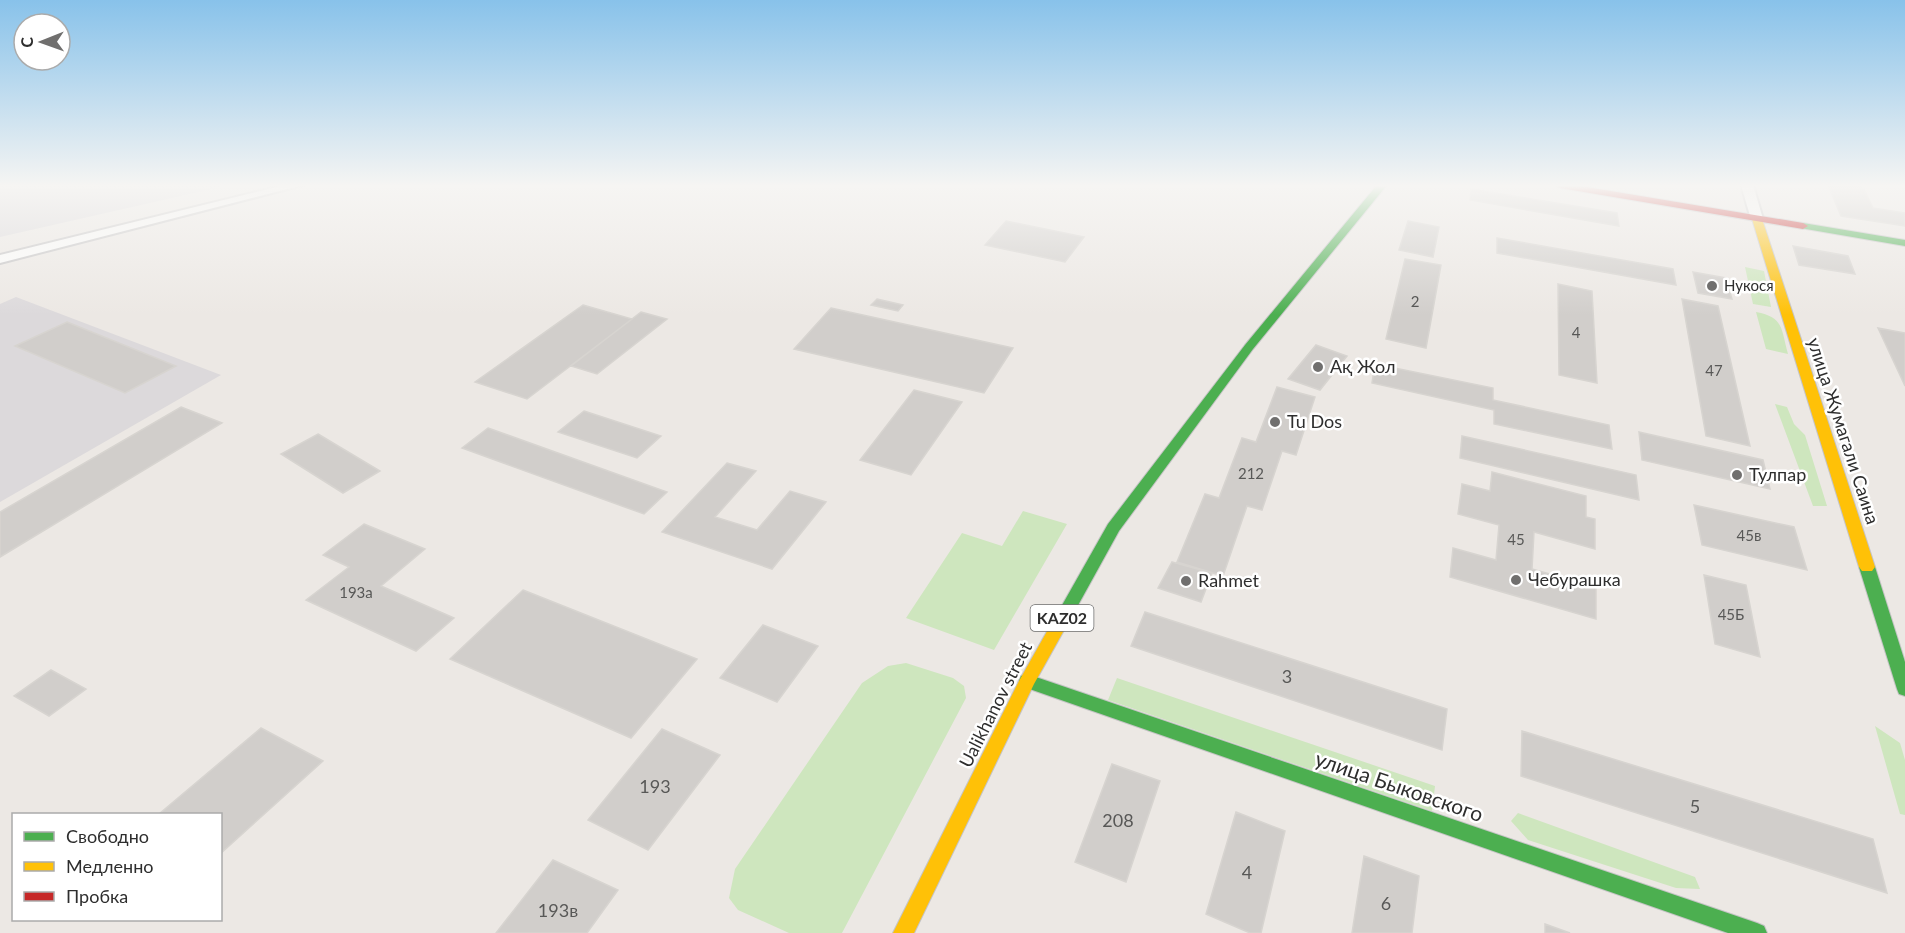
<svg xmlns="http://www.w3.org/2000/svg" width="1905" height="933" font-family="Lato,sans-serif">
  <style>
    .industrial { fill: #dcd9db }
    .green { fill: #cee6be }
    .building { fill: #d1cecb; stroke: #d7d4d0; stroke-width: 1.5 }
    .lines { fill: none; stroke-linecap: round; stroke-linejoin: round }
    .street-casing { stroke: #c5c4c5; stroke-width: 4 }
    .fast-casing { stroke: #c5c4c5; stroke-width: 2 }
    .slow-casing { stroke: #c5c4c5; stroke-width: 2 }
    .jam-casing { stroke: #c5c4c5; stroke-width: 2 }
    .street { fill: #fcfcfb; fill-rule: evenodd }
    .fast { fill: #4caf50; fill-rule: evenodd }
    .slow { fill: #ffc107; fill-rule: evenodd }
    .jam { fill: #c62828; fill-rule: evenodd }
    .poi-dot { fill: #706f6e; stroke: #fff; stroke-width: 2 }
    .labels { text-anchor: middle; stroke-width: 5; stroke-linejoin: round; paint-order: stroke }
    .far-poi-label { font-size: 15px; fill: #2e2e2e; stroke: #fff; text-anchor: start }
    .number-label { font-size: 15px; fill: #585857 }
    .shield { fill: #fff; stroke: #6d6d6d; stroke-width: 1.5 }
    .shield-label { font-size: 16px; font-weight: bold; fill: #2e2e2e }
    .poi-label { font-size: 18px; fill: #2e2e2e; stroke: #fff; text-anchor: start }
    .street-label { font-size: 18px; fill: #2e2e2e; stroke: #fff }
    .near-number-label { font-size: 18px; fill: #585857 }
    .near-street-label { font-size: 21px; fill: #2e2e2e; stroke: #fff }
  </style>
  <rect width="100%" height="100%" fill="#ece8e4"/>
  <path class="industrial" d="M0 185H229L0 237Z
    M16 297 221 375 0 502V304Z"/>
  <path class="green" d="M1745 267 1764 271 1771 307 1753 304Z
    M1756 312C1784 317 1781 329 1788 354L1766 349Z
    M1775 404 1787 407 1794 424 1805 435 1827 506H1813Z
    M1023 511 1067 524 994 650 906 618 962 533 1002 546Z
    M906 663 953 678 964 686 966 698 842 933H789L738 910 729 898 735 869 862 683 888 666Z
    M1117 678 1435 786 1432 811 1108 700Z
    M1875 726 1900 743 1905 760V815L1900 814Z
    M1518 813 1695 877 1700 889 1676 888 1528 840 1511 821Z"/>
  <path class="building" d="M1828 185H1862L1873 208 1905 213V226L1841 216Z
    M1471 189 1617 213 1619 226 1470 200Z
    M1006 221 1084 237 1065 262 985 245Z
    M1408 221 1439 227 1433 257 1399 250Z
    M1497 238 1673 269 1676 285 1497 253Z
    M1793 246 1848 256 1855 274 1799 265Z
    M1405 259 1441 265 1426 348 1386 339Z
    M1693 272 1726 278 1732 299 1698 293Z
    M1558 284 1592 291 1597 383 1559 375Z
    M877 299 903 305 898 311 871 305Z
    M1682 299 1718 306 1750 446 1706 436Z
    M583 305 632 319 527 399 475 382Z
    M831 308 1013 348 984 393 794 349Z
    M641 312 667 319 597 374 571 366Z
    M67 322 176 366 125 393 15 346Z
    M1878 328 1905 333V386Z
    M1316 345 1347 356 1320 390 1288 379Z
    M1375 364 1493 388V400L1609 425 1612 449 1494 424V410L1372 383Z
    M1277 387 1315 397 1296 455 1282 451 1262 510 1247 506 1223 576 1177 562 1205 494 1219 498 1242 438 1256 442Z
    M914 390 962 402 911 475 860 460Z
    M181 407 222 423 0 557V512Z
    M584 411 661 436 637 458 558 432Z
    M488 428 667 492 644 514 462 448Z
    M1639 432 1763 460 1770 489 1642 460Z
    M318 434 380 471 343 493 281 454Z
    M1462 436 1636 475 1639 500 1460 458Z
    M727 463 756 471 715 517 757 530 790 491 826 502 772 569 662 532Z
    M1492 472 1586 496V517L1595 519V549L1534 532 1532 569 1596 587V619L1450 577 1453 548 1496 560 1499 525 1458 514 1462 484 1490 491Z
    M1694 505 1794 527 1807 570 1702 545Z
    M364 524 425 549 381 586 454 618 416 651 306 600 349 567 323 555Z
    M1172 562 1212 573 1201 602 1158 588Z
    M1704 575 1746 585 1760 657 1715 644Z
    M523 590 697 659 631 738 450 659Z
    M1145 612 1447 709 1442 750 1131 646Z
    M763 625 818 646 777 702 720 678Z
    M51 670 86 689 49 716 14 696Z
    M261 728 323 761 220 854V814H159Z
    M662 729 720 755 648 850 588 820Z
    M1522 731 1873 839 1887 893 1521 776Z
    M1112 764 1160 781 1126 882 1075 862Z
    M1236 812 1285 831 1261 933H1250L1206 914Z
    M1364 856 1419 876 1412 933H1352Z
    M553 860 618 890 587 933H496Z
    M1545 924 1570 933H1545Z"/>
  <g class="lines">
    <defs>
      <path id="street" d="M285 185H303L0 263V255Z
        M1741 185H1753L1763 219 1761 222 1751 219Z"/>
      <path id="fast" d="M1377 185H1387L1253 349 1119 531 1066 627 1060 629 1054 627 1052 623 1108 524 1245 345Z
        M1803 223 1905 240V246L1800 228 1798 226Z
        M1867 562 1872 563 1875 567 1905 662V696L1899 694 1897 689 1859 567 1862 563Z
        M1027 674 1757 923 1764 926 1767 933H1728L1021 686 1019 681 1021 676Z"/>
      <path id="slow" d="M1757 216 1762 219 1875 567 1872 571H1862L1859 567 1752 219Z
        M1060 617 1066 619 1068 623 1034 684 914 933H893L1019 681 1054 619Z"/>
      <path id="jam" d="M1555 185H1575L1803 223 1808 226 1803 229 1560 188Z"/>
    </defs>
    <use href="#street" class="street-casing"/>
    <use href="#fast" class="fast-casing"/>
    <use href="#slow" class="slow-casing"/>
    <use href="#jam" class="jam-casing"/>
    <use href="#street" class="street"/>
    <use href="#fast" class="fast"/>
    <use href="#slow" class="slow"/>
    <use href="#jam" class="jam"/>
  </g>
  <linearGradient id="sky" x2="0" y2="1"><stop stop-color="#88c2ea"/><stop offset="0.59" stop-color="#f6f5f3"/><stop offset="1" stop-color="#f6f5f3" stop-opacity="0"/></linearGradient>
  <rect width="1905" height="315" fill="url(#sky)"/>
  <g class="poi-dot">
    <circle cx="1712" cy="286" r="6"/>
    <circle cx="1318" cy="367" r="6"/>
    <circle cx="1275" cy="422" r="6"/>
    <circle cx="1737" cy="475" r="6"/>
    <circle cx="1516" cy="580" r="6"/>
    <circle cx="1186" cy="581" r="6"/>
  </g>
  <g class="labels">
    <g class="far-poi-label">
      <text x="1724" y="291">Нукося</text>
    </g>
    <g class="number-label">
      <text x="1415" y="307">2</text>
      <text x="1576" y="338">4</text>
      <text x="1714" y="376">47</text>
      <text x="1251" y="479">212</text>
      <text x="1749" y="541">45в</text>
      <text x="1516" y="545">45</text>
      <text x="356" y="598">193а</text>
      <text x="1731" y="620">45Б</text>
    </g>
    <rect class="shield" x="1030.5" y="605" width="63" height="26" rx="4.5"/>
    <g class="shield-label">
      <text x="1062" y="624">KАZ02</text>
    </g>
    <g class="poi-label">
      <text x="1330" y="373">Ақ Жол</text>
      <text x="1287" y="428">Tu Dos</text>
      <text x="1749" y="481">Тулпар</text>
      <text x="1528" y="586">Чебурашка</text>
      <text x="1198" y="587">Rahmet</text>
    </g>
    <g class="street-label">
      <text transform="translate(1843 431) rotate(72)" y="6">улица Жумагали Саина</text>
      <text transform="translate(996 705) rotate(-63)" y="6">Ualikhanov street</text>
    </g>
    <g class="near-number-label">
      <text x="1287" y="683">3</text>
      <text x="655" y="793">193</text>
      <text x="1695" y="813">5</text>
      <text x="1118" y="827">208</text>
      <text x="1247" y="879">4</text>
      <text x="1386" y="910">6</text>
      <text x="558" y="917">193в</text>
    </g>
    <g class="near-street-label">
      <text transform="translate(1399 787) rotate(19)" y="7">улица Быковского</text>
    </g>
  </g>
  <rect x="12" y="813" width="210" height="108" fill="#ffffff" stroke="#ababab" stroke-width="1.5"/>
  <rect x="24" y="832" width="30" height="9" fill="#4caf50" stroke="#ababab" stroke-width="1.5"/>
  <text x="66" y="843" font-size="18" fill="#2e2e2e">Свободно</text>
  <rect x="24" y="862" width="30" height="9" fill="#ffc107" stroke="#ababab" stroke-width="1.5"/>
  <text x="66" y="873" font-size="18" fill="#2e2e2e">Медленно</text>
  <rect x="24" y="892" width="30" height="9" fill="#c62828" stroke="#ababab" stroke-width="1.5"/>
  <text x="66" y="903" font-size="18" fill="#2e2e2e">Пробка</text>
  <g transform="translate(42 42) rotate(269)"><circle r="28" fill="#ffffff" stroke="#ababab" stroke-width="1.5"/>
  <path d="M0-4.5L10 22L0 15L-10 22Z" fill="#706f6e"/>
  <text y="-9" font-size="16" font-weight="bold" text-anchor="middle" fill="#2e2e2e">С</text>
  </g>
</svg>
